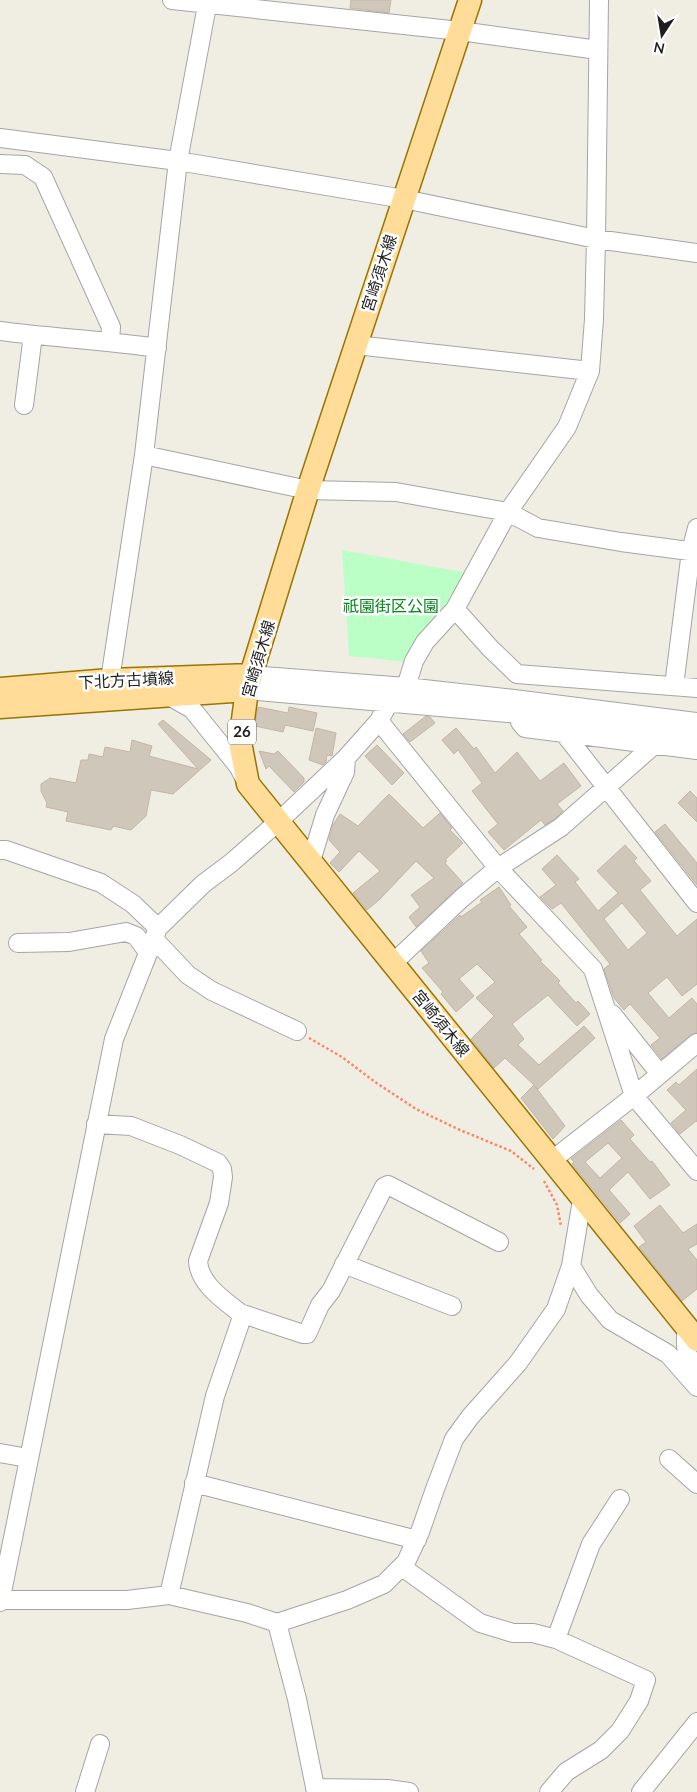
<svg xmlns="http://www.w3.org/2000/svg" width="697" height="1792" font-family="Lato,'Noto Sans JP',sans-serif">
  <style>
    .park { fill: #bbffc7 }
    .building { fill: #d0c7bb; stroke: #c3b5a4; fill-rule: evenodd }
    .lines { fill: none; stroke-linecap: round; stroke-linejoin: round }
    .minor-casing { stroke: #a5a5a5; stroke-width: 20 }
    .major-casing { stroke: #987500; stroke-width: 25 }
    .path { stroke: #ff8465; stroke-width: 2.5; stroke-dasharray: 2.5 2.5; stroke-linecap: butt }
    .minor { stroke: #fff; stroke-width: 18 }
    .major { stroke: #fd9; stroke-width: 22 }
    .labels { text-anchor: middle; stroke-width: 5; stroke-linejoin: round; paint-order: stroke }
    .shield { fill: #fff; stroke: #626262; stroke-width: 1 }
    .shield-label { font-size: 15px; font-weight: bold; fill: #1e1e1e }
    .street-label { font-size: 16px; fill: #1e1e1e; stroke: #fff }
    .park-label { font-size: 16px; fill: #01871a; stroke: #fff }
  </style>
  <rect width="100%" height="100%" fill="#f0ede3"/>
  <path class="park" d="M342 550 468 573 451 605 408 662 349 656Z"/>
  <path class="building" d="M351 0H391L389 13 350 8Z
    M258 707 288 713 289 707 317 713 313 731 285 725 283 732 255 726Z
    M426 716 430 717 435 723 410 742 403 734Z
    M163 720 211 760 173 794 151 790 146 816 131 830 113 826 111 830 66 821 68 812 46 807 47 803 41 791V784L50 778 76 783 81 760H88L89 754 103 757 105 747 130 752 132 740 152 746 149 756 198 769 158 724Z
    M316 728 336 733 332 756 327 755 326 762 323 765 309 760Z
    M456 728 474 749 476 747 495 773 517 752 540 781 564 763 581 786 557 804 563 811 555 819 545 825 541 820 504 850 488 832 498 824 472 791 482 783 458 750 454 754 442 740Z
    M377 745 404 773 392 785 365 756Z
    M259 751 274 754 278 751 304 778V782L294 792 269 766 266 769Z
    M690 791 697 798V822L678 803Z
    M389 794 423 828 440 813 452 828 450 830 463 843 445 860 447 861 445 863 463 883 416 927 409 917 420 907 411 895 434 878 416 861 380 899 367 910 353 893 380 871 359 851 339 872 330 863 340 852 329 840 333 825 340 814 358 826Z
    M665 824 697 863V885L655 832Z
    M625 845 637 858 634 861 651 881 640 890 677 936 697 919V984L682 996 667 977 648 993 669 1018 692 998 697 1004V1033L690 1035 662 1059 651 1045 660 1038 630 1004 624 1010 614 998 604 969 610 964 561 903 552 909 540 897 556 885 542 869 557 855 579 879 575 882 598 911 618 893 597 871ZM622 903 647 933 628 950 604 919Z
    M499 887 511 905 509 906 527 927 519 934 542 960 540 961 560 981 558 983 576 1003 578 1001 590 1014 577 1026 548 995 512 1024 524 1039 518 1045 539 1065 584 1026 595 1038 538 1089 534 1085 565 1126 553 1139 521 1098 534 1085 505 1058 494 1068 471 1039 494 1016 476 998 495 982 477 964 459 979 474 996 456 1012 441 994 443 992 422 968 429 963 421 951 460 915 461 917 482 902 480 900Z
    M697 1069V1122L696 1121 680 1134 671 1123 686 1110 667 1090 676 1082 679 1085Z
    M621 1120 634 1135 630 1139 650 1162 652 1161 670 1185 650 1199 628 1172 609 1190 630 1214 620 1223 572 1164 574 1162 571 1159ZM608 1143 622 1158 600 1178 585 1162Z
    M660 1205 683 1233 697 1224V1244L688 1249 697 1260V1289L682 1301 639 1247 646 1242 634 1226Z"/>
  <g class="lines">
    <defs>
      <path id="minor" d="M172 0 460 31 598 50
        M0 138 178 161 404 199 596 239 697 253
        M0 164 25 165 43 177 111 327 110 341
        M0 331C52 338 105 340 157 348
        M356 345 590 371
        M24 405 33 335
        M144 455 308 490 396 492 508 512 538 528 621 542 697 552
        M455 609 490 648 517 674 697 688
        M251 675 406 687 514 699 697 722
        M110 680 144 455 178 161 208 0
        M674 686 691 551 697 528
        M247 690 520 714 697 738
        M167 695 192 709 238 766 244 777
        M520 714V722L525 728 697 750
        M379 721 498 868 593 969 634 1096 697 1171
        M563 732 697 903
        M0 850H6L101 883 133 904 158 928
        M311 861 325 815 345 772 346 758 379 721 389 702 406 687 414 661 425 642 455 609 508 512 567 427 590 371 594 319 596 239 599 0
        M154 939 188 975 212 991 297 1031
        M18 943 69 942 126 932 136 936 148 952
        M393 963 462 898 498 868 561 827 654 745
        M612 1014 660 1074
        M96 1124 131 1126 180 1145 218 1163 222 1169 223 1177 219 1203 198 1261C199 1284 224 1300 240 1313L241 1320 215 1396 169 1595
        M551 1161 634 1096 697 1043
        M344 1264 452 1306
        M571 1266 589 1295 610 1320 668 1354 697 1387
        M240 1313 303 1334H307L320 1305 331 1291 384 1187 388 1185 499 1242
        M687 1328C684 1348 686 1354 697 1371
        M0 1453 28 1458
        M669 1459 697 1484
        M194 1483 417 1540
        M402 1567 480 1623 513 1633H533L556 1639 646 1680 639 1701 620 1731 601 1750 566 1772 549 1792
        M0 1600H127L169 1595 247 1613 277 1623 347 1600 384 1584 406 1562 420 1532 435 1489 454 1439 470 1417 518 1363 556 1309 571 1266 582 1200
        M0 1602 114 1039 158 928 203 884 231 863 279 821 346 758
        M277 1623 297 1699 316 1792
        M556 1639 591 1544 620 1499
        M315 1788 387 1789 409 1792
        M85 1792 100 1744
        M641 1792 697 1722"/>
      <path id="major" d="M470 0 308 490 251 675 247 690 240 742 248 784 697 1340
        M0 689 110 680 251 675
        M0 707 247 690"/>
    </defs>
    <use href="#minor" class="minor-casing"/>
    <use href="#major" class="major-casing"/>
    <path class="path" d="M309 1038 342 1057 375 1082 416 1109 460 1130 511 1151 534 1169
      M544 1181 557 1205 561 1226"/>
    <use href="#minor" class="minor"/>
    <use href="#major" class="major"/>
  </g>
  <g class="labels">
    <rect class="shield" x="228" y="719.5" width="28" height="25" rx="4"/>
    <g class="shield-label">
      <text x="242" y="737">26</text>
    </g>
    <g class="street-label">
      <text transform="translate(379 273) rotate(-72)" y="6">宮崎須木線</text>
      <text transform="translate(258 659) rotate(-74)" y="6">宮崎須木線</text>
      <text transform="translate(126 680) rotate(-3)" y="6">下北方古墳線</text>
      <text transform="translate(441 1023) rotate(51)" y="6">宮崎須木線</text>
    </g>
    <g class="park-label">
      <text x="391" y="612">祇園街区公園</text>
    </g>
  </g>
  <g transform="translate(662 35) rotate(192)" stroke="#ffffff" stroke-width="4" paint-order="stroke">
  <path d="M0-4L9 19L0 12L-9 19Z" fill="#1e1e1e"/>
  <text y="-8" font-size="14" font-weight="bold" text-anchor="middle" fill="#1e1e1e">N</text>
  </g>
</svg>
